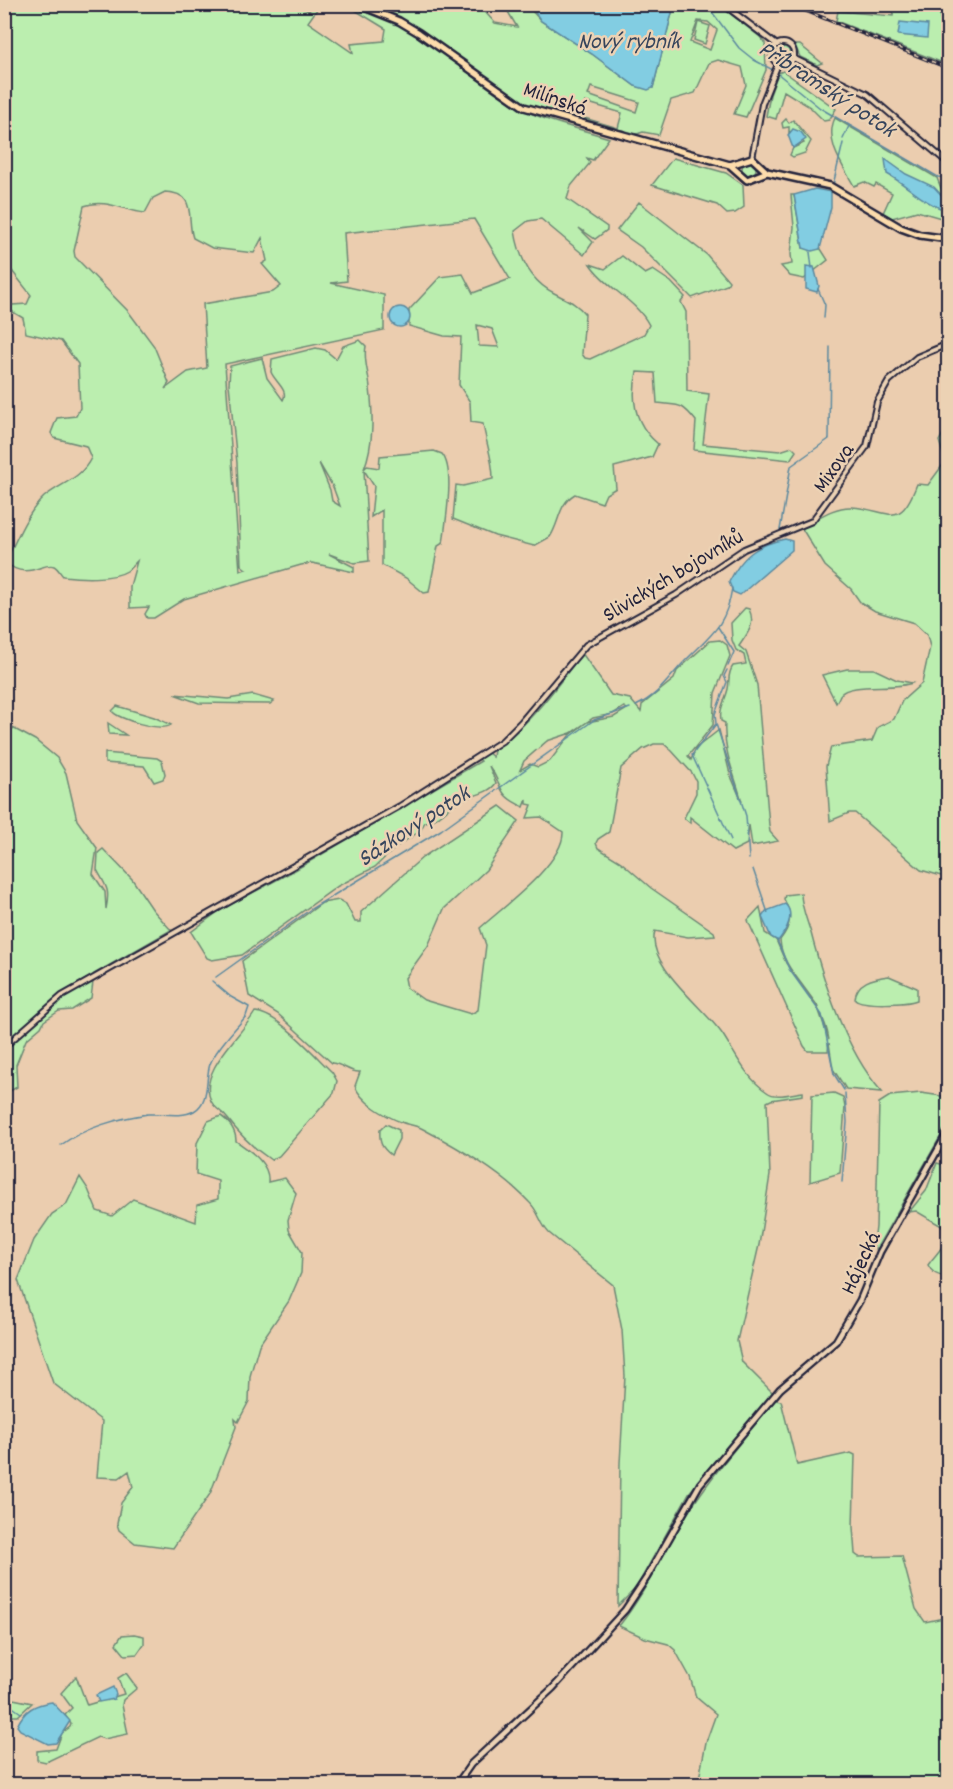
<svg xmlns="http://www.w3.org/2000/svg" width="953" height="1789" font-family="Dekko,sans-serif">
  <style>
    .green { fill: #bbeeaf; stroke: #6e8875; stroke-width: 1.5; fill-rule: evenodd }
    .water { fill: #82cde2; stroke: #5c899f; stroke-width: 1.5 }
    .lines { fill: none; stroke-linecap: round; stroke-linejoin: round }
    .stream { stroke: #5c899f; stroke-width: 1.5 }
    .tertiary-casing { stroke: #22223b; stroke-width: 8 }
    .secondary-casing { stroke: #22223b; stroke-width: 9 }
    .primary-casing { stroke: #22223b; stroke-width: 10 }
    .tertiary { stroke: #ecd2b4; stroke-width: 4 }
    .secondary { stroke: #ecd2b4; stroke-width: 4.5 }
    .primary { stroke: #fddcac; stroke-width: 5 }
    .rail-casing { stroke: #22223b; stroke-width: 4 }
    .rail { stroke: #ecd2b4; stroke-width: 1.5; stroke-dasharray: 4.5; stroke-linecap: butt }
    .labels { text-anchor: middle; stroke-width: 5; stroke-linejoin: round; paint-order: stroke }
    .street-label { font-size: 22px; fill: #22223b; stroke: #ecd2b4 }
    .water-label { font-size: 24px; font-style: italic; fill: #35445c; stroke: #ecd2b4 }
  </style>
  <rect width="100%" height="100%" fill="#ebcdaf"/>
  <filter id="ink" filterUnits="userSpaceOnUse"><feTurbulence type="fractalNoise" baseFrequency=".0167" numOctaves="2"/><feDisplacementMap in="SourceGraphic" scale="12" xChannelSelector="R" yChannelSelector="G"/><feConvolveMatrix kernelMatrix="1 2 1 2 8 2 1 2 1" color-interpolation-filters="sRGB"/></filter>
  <g filter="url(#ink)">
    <path class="green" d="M293 4 309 11 313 5H320L308 22 353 53 351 44 384 41 386 29 355 10 338 5C396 4 465 76 513 104 541 121 578 128 609 138L593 160 587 158 590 163 571 186 567 199 607 227V230L595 239 579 228 593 242 584 255 541 219 528 221 515 231C519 256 530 281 554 293 565 299 577 303 585 314L582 354 585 358 590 359 644 334 649 325C636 300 606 288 590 264L605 269 622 256 645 274 653 270 671 282 685 297 681 302 686 312 687 391 709 394 703 444 780 451 792 447 796 451 790 460 694 450 696 421C680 401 679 406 657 403L655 373 637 372C630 401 635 425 658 444L652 457 614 467 616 488 606 494 602 503 575 494C558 504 560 522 550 537L534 546 495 536 453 519 456 485 463 486 493 479C493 459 486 443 483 424L471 422 470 402 459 385 461 337 444 336 409 326V310L440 277 463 274 473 293 510 279 474 219 344 233 347 281 331 283 384 295V330L225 364 240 571 246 569 241 565 237 463 229 384 230 366 262 358 267 378 283 400C289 390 275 382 271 372L272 359 316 348 325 350 336 359 343 346 360 340 366 346C363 361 369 373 370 388 373 415 374 443 364 469L367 466 379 468 380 456 434 451 442 454C455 469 446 517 444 537L443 543 438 546 429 592 424 593 406 578 382 565V510L371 517 374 486 364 470 369 561 354 563 329 554 354 567V572L312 563 301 565 184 599 154 618H147L145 614 149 607 130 608V586L137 561C134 564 130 569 127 571 113 580 79 578 63 576 60 573 58 568 54 566 44 561 27 582 5 562 17 540 25 515 44 497 61 483 81 479 91 458L86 446 54 438 51 433 57 418 76 416 80 408 78 364 61 341 26 333 23 318 8 309 12 305 27 304 31 295 5 262V5ZM165 192C198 193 186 218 193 238L212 248 254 253 262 238 267 261 262 264 281 286 273 292 203 304 207 368 188 372 165 389 169 383 154 346 128 311 75 257 74 251 84 206C104 198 125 211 145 213L153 198ZM477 325 492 329 499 347 479 346ZM319 463 333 487 340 506 332 501 330 490Z
      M367 5H492L486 13 495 23 517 27 504 5H530L532 11 541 21 592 54 635 86 653 88 674 5H719L760 37 765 43 766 70 746 117 734 114 746 85 742 67 718 60 709 63 695 93 671 100 659 135 643 132 637 134 525 104 421 31ZM698 21 708 22 717 30 710 50 690 42ZM591 87 639 102 636 112 588 95ZM585 102 622 113 618 128 581 117Z
      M894 5H938L948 65 836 21 838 11 893 16Z
      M698 22 710 26 705 44 694 40Z
      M795 45H800L822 63 817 65 800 57Z
      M776 54a7 7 0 1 1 14 0a7 7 0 1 1-14 0Z
      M783 71 836 109 829 120 824 121 810 107 784 91 776 119 766 116 770 95 778 73Z
      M835 118 937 178C944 197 948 197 948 220L917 211 892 218 883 213 892 193 876 184 874 187 864 182 854 186C843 166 824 141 835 118Z
      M786 119 789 123 793 120 811 141 805 153 793 157 790 155 793 148 804 143 793 130 789 133V127L783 128 782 123Z
      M673 158 726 173 743 185 744 207 735 213 727 214 717 205 652 185Z
      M742 169a7 7 0 1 1 14 0a7 7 0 1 1-14 0Z
      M791 195H794L803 248 821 249 828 260 804 279 790 276 781 266 792 264 791 254 794 227Z
      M639 202 707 255 729 281 727 285 692 298 641 247 617 230Z
      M943 434 948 447V878L921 870 855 813H849L830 821 826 766 831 747 872 741 878 727 894 719 902 701 922 683 930 647 927 635 914 623 875 611 860 602 851 589 825 566 801 527C816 520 833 506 852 507 890 510 899 531 917 484L928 485 945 462 947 466 939 441Z
      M745 608 749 609C756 624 748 633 739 646L746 652 757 685 769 825 770 832 778 841 752 846 749 825 747 844 733 851 690 817V823L684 818 696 793V781L692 773 672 751 664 744H654L643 749 621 768 609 832 598 839 596 843 598 848 621 862 651 888 714 932 715 935 688 937 655 931C645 965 706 1009 723 1035 736 1055 746 1078 767 1092 776 1099 792 1093 803 1092V1095L771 1100 767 1102 770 1175 759 1245 737 1341 742 1362 773 1393 689 1493 636 1588 618 1606 620 1463 625 1376 622 1330 613 1285 549 1233C540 1224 539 1211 529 1202 501 1172 459 1148 423 1129 415 1125 408 1125 401 1122 385 1116 361 1102 355 1086L360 1072C350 1073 343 1064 332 1063L278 1014 249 996 242 961 322 903 339 900 346 904 355 922H361V912L423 857 500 806 519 821 486 870 444 909 428 946 405 978 407 988 424 1000 471 1014 478 1010 486 945 480 928C502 908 564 863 563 832L541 817 527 818 532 805 527 804V799L524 807C495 794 505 788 489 766L496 783C488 795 470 795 457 802 447 808 438 821 425 822L420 831 396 847 375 867 338 886 242 955 212 960 207 958 191 932 219 911 295 870 481 761 479 759 487 752 493 757 494 750C529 725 556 688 582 653L611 695 630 699 641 712 642 705 674 679 677 671 710 641 720 640 727 645 730 656 715 693 713 725 688 756 691 760 696 748 719 730 730 774 742 802C735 775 723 752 725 723L721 721C719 707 725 702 728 689 730 680 727 674 733 666L746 664 744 655 736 650 732 640 731 623ZM624 707 627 709 614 717 587 722 569 736 550 761 538 767 530 764 520 770 524 761 547 741 571 733 593 718 613 714Z
      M847 669H874L897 680 912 683C895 690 849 682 840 695 839 697 838 700 836 703L822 675Z
      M174 694 228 699 253 695 274 701 270 704 199 703Z
      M117 706 154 717 171 725C161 732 117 719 112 711Z
      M108 723 126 735 109 734Z
      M7 725 35 740 57 758 66 773 77 820 97 848 93 874 105 892 106 909C110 890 107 887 97 870L98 853 103 849 132 879 153 910 171 930 94 974 91 998 72 1010 59 1011 44 1021 41 1027 26 1040 16 1065 17 1087 10 1091 4 1085V726Z
      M105 753 157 758 162 761 165 774 163 779 154 782 144 766 105 763Z
      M801 893C801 907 807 920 811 933 824 983 847 1053 882 1092L846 1089 833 1069 829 1043 828 1051H808L804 1046 749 923 748 920 760 907 765 933 776 940 786 963 817 1005 829 1040C823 996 782 975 780 940 792 925 792 914 784 899L785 895Z
      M889 976 917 988V1000C907 1004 863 1006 855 999 856 982 873 978 889 976Z
      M255 1012C278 1013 315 1056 332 1072L337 1081 334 1093 279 1156 271 1160C253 1148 240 1135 227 1118 222 1111 215 1109 211 1101 197 1071 242 1035 255 1012Z
      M834 1093 843 1097 845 1107 840 1173 810 1182 812 1095Z
      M921 1093 948 1097V1123L876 1249 870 1242 875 1235 876 1227 879 1103 890 1096Z
      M221 1116C229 1121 236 1131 236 1141 250 1151 270 1163 268 1182L285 1178 296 1193 288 1220 289 1230 302 1252 301 1273 289 1301 259 1345 250 1376 249 1401 238 1422 235 1419 236 1427 210 1494 173 1548 135 1543 119 1530 117 1524 121 1503 133 1487 129 1471 119 1478 97 1477 102 1421 53 1383 18 1280 34 1240 52 1214 66 1205 80 1177 88 1189 97 1211 112 1216 133 1199 196 1222 197 1205 218 1199V1181L196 1174 197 1143 208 1121Z
      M386 1124 399 1130V1139L391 1155C381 1147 379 1142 380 1130Z
      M937 1163 948 1166V1276C939 1277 932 1273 928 1265 938 1250 948 1247 945 1228L916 1211 909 1212 926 1191Z
      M775 1400 781 1401 797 1465 851 1453 855 1455 853 1527 855 1554 859 1557 902 1556 916 1609 925 1622 948 1617V1784H698L706 1742 716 1714 696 1697 690 1677 675 1650 668 1644 645 1638 619 1626C644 1595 660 1559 681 1524 707 1480 743 1440 775 1400Z
      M134 1634 144 1636V1644L137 1654 125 1655 116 1644 122 1635Z
      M126 1673 137 1688 123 1700 122 1705 128 1734 104 1739 98 1737 46 1762 37 1760V1751L56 1749 62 1733 70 1727 71 1724 65 1715 72 1708 61 1693 76 1676 87 1705 124 1694 118 1678Z
      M4 1697 32 1703 18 1716H13L6 1725 9 1727 7 1731 5 1730Z"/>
    <path class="water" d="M530 5H674L653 88 648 90 635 86 592 54 541 21Z
      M900 22 928 25 927 38 898 35Z
      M793 129 801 132 806 139 793 148 788 135Z
      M885 159 906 174 934 187 948 202V204L940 208C921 201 906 184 887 174Z
      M815 189 831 192V207L820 249 812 251 803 248 794 195Z
      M806 266 814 267 819 286 817 292 806 289Z
      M390 317a10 10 0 1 1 20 0a10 10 0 1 1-20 0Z
      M785 539 792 541V550L740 595 733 592 729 582C742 556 756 545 785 539Z
      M785 904C796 914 786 931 778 941L771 937 762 917 766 911Z
      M113 1687 116 1694 114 1699 99 1702 96 1695Z
      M52 1702 70 1721 56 1743 48 1744 20 1730 17 1726C24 1710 35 1704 52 1702Z"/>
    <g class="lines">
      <path class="stream" d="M706 4 739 48 754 60 773 70
        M777 73 820 108 938 177 948 178
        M843 139 849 126
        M833 185 843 143
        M810 252 812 268
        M818 289 825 305 824 318
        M780 530 791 466 829 439 830 347
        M718 627 734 652 728 666
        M727 670 724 676 727 682 715 714 716 724 746 816 749 859
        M636 706C659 695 667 680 683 663 709 636 726 628 732 588
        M716 724 692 755 731 840
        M753 869 768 913
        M777 940 789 969 822 1015 834 1074 844 1090
        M216 977 311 909 441 830 594 720 630 708
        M61 1145C84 1128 119 1118 148 1114 162 1113 181 1118 194 1111 210 1102 205 1079 210 1064 217 1047 235 1030 246 1016L249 1007 231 997 212 981
        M842 1182 847 1122 845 1093
        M4 1203 7 1201
        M4 1701 21 1713"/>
      <defs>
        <path id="tertiary" d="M723 4 777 45
          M772 54a11 11 0 1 1 22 0a11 11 0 1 1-22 0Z
          M793 58 867 94 948 163
          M752 158 762 104 778 64
          M4 1047 62 996 400 806 502 741 521 722 586 645 676 595 744 549 812 521 867 446 877 402 889 381 917 357 948 344"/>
        <path id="secondary" d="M457 1784 471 1764 553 1688 625 1610 647 1577 700 1484 780 1389 836 1341 860 1300 880 1252 948 1132"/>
        <path id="primary" d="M357 4 399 21 419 33 524 107 730 165 752 158 767 172 830 186 901 228 920 235 948 239
          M730 165 747 180 767 172"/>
      </defs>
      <use href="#tertiary" class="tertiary-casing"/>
      <use href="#secondary" class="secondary-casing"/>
      <use href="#primary" class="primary-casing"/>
      <use href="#tertiary" class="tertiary"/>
      <use href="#secondary" class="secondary"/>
      <use href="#primary" class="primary"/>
      <defs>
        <path id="rail" d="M789 4 948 68"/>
      </defs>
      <use href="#rail" class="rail-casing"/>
      <use href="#rail" class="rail"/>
    </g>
  </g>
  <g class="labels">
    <g class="street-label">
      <text transform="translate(556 97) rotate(19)" y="8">Milínská</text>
      <text transform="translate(832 467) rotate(-55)" y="8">Mixova</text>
      <text transform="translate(672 574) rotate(-31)" y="8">Slivických bojovníků</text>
      <text transform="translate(859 1262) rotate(-65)" y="8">Hájecká</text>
    </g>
    <g class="water-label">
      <text x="629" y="48">Nový rybník</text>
      <text transform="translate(828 88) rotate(33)" y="8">Příbramský potok</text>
      <text transform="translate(413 825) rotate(-33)" y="8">Sázkový potok</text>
    </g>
  </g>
  <rect width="953" height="1789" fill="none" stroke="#ecd2b4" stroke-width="24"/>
  <rect x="12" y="12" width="929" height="1765" fill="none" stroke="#22223b" stroke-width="2" filter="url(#ink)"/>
</svg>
